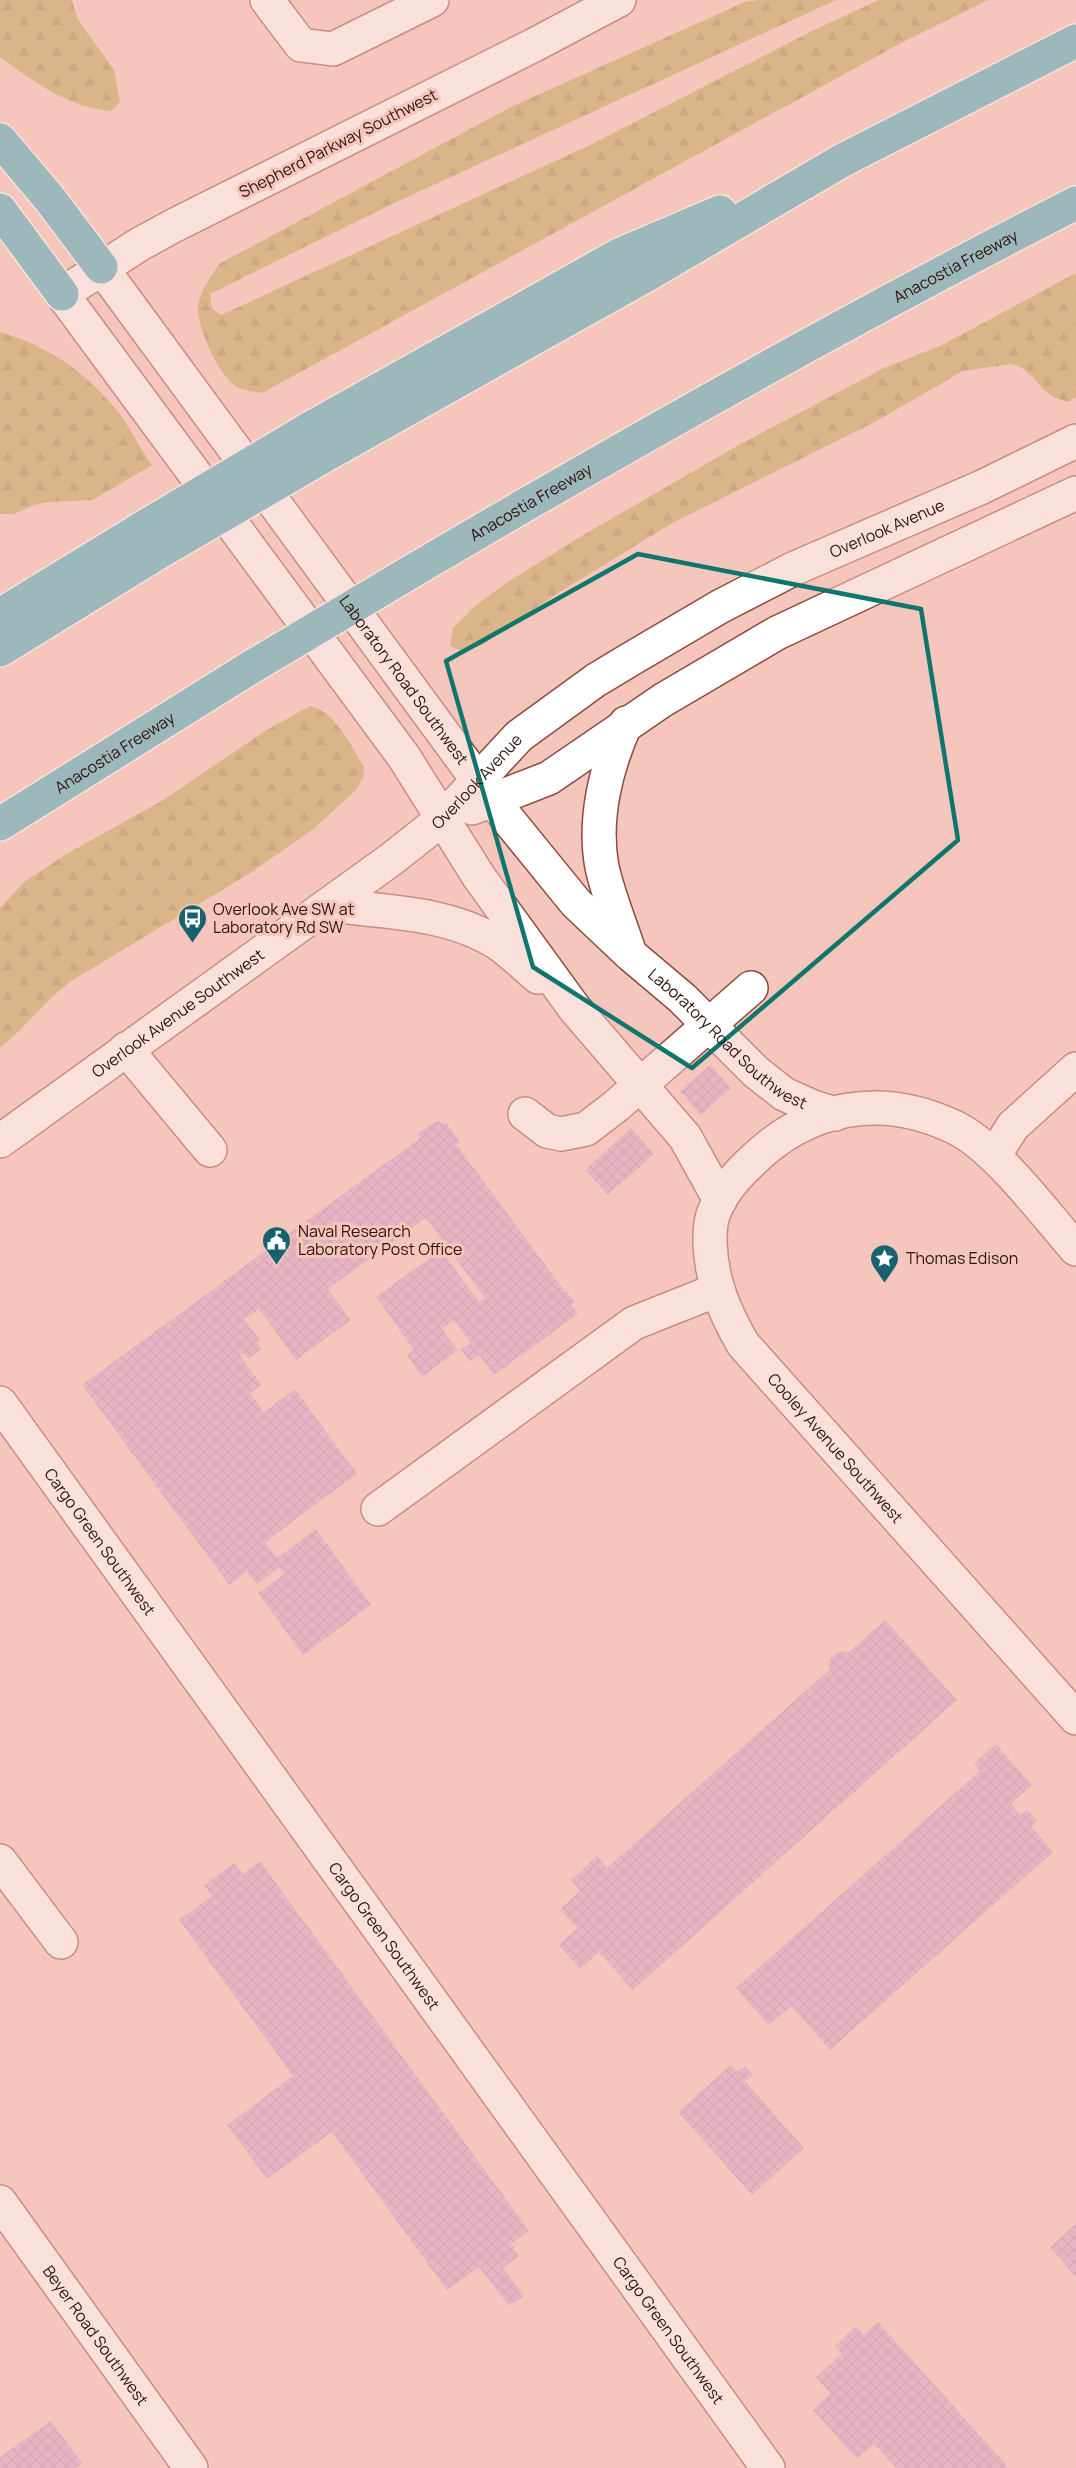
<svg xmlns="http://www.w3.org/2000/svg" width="1076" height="2468" font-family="Manrope,sans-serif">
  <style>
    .forest { fill: url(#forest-firs) }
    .building { fill: url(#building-cross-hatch) }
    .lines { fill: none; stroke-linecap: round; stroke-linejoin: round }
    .minor-casing { stroke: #8d4a3e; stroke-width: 36 }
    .highway-casing { stroke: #fff; stroke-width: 36 }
    .minor { stroke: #fff; stroke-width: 33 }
    .highway { stroke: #30a6ba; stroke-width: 33 }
    .highway-bridge-casing { stroke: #fff; stroke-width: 36; stroke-linecap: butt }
    .highway-bridge { stroke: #30a6ba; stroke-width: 33 }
    .marked { fill: none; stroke: #0f766e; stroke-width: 4.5; stroke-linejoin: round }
    .labels { text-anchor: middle; stroke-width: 6; stroke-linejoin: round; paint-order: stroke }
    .street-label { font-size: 16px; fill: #2e120d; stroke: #f5c6bc }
    .poi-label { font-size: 16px; fill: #2e120d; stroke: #f5c6bc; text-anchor: start }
  </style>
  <defs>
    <pattern id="forest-firs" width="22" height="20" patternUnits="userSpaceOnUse" patternTransform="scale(1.5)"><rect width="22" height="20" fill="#baa04f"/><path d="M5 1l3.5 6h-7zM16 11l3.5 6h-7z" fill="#988140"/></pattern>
    <pattern id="building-cross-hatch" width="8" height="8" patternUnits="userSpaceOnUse" patternTransform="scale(1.5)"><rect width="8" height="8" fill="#d69dcd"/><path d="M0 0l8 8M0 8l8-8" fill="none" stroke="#b886af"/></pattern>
  </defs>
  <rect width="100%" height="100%" fill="#f5c6bc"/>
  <path class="forest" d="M0 0H72L77 18 114 70 120 102 111 111C70 108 32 81 0 57Z
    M759 0H836L390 205 210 294 212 308 221 315 590 145 814 30 879 0H988L901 43 262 393C255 392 246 391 239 388 221 381 196 326 198 306 201 289 210 278 219 264L513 106 745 2Z
    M1076 273V397L1067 402C1061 399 1053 398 1049 394 1035 383 1030 368 1011 364L963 371 873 423 674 522 555 595 483 644 464 652 450 646 453 628 475 606 506 583 580 537 737 446 884 368 940 346Z
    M0 332C47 346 82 369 114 407 128 424 139 446 152 465L93 500 49 502 34 505 14 514H0Z
    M310 706C337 713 350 745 364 767L363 778 356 790 312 830 252 872 71 981C45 1001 26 1027 0 1048V908L24 882 65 855 165 799 265 731Z"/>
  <path class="building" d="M710 1065 731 1088 701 1115 680 1091Z
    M437 1121 447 1124 460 1142 456 1144 565 1292 566 1291 575 1302 571 1304 578 1314 494 1375 479 1355 469 1362 461 1350 471 1343 454 1320 442 1329 458 1350 422 1377 407 1355 414 1350 376 1297 441 1250 479 1302 485 1298 426 1218 328 1289 351 1320 296 1360 259 1309 244 1319 260 1340 257 1343 261 1349 248 1359 243 1353 240 1355 261 1385 250 1393 264 1412 295 1389 357 1474 265 1542 277 1558 316 1529 371 1605 303 1655 258 1593 284 1574 279 1568 257 1584 247 1571 229 1585 82 1385 420 1138 417 1134Z
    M631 1128 654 1154 608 1195 585 1170Z
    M885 1620 957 1700 633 1990 599 1952 580 1969 559 1945 577 1928 560 1909 580 1891 571 1880 597 1856 607 1868 829 1670 830 1660 834 1655 840 1651 849 1652Z
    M996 1744 1032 1785 1011 1804 1020 1815 1027 1810 1037 1821 1031 1826 1053 1852 830 2050 791 2006 769 2025 736 1988 980 1771 974 1763Z
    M260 1861 529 2231 511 2244 519 2256 503 2268 524 2296 509 2306 479 2267 447 2290 332 2132 267 2179 227 2125 293 2076 179 1920 212 1896 204 1885 234 1863 243 1874Z
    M731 2065 738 2072 745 2066 753 2075 745 2081 804 2148 752 2195 678 2112Z
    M1076 2224V2277L1050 2247Z
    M878 2322 1009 2468H896L874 2444 857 2459 813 2410 830 2394 816 2377 842 2354 835 2346 856 2326 864 2335Z
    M51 2421 82 2463 76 2468H0V2457Z"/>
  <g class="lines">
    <defs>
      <g id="minor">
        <path d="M267 0 301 45 333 49 432 0"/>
        <path d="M619 0 534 45 173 226 140 244 62 294 404 757 479 877 575 1009 685 1137 720 1200"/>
        <path id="s1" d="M101 267 493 801 576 903 631 955 682 998 756 1072 784 1094 813 1107 835 1114"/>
        <path d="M626 723C606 767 593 819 602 867 608 895 620 923 629 951"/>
        <path d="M472 808 549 778 663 700 777 633 1076 493"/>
        <path d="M329 905C385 912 450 912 499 944 513 954 525 966 538 977"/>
        <path d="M126 1049 210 1150"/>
        <path d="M525 1114 547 1131 561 1134 586 1129 616 1106 751 988"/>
        <path id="s2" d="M0 1141 393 858 442 819 519 736 596 680 636 656 721 606 793 569 982 487 1076 441"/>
        <path d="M994 1156 1013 1126 1076 1069"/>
        <path id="s3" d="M1076 1249C1045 1214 995 1146 954 1127 881 1092 807 1106 750 1163 735 1177 720 1195 713 1215 710 1223 710 1233 710 1242 711 1280 724 1311 743 1344L1076 1718"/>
        <path id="s4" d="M0 1403 768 2468"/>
        <path d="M378 1509 634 1323 717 1290"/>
        <path d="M0 1861 61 1942"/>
        <path id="s5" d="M0 2202 191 2468"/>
      </g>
      <g id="highway">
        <path d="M0 140 49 198 101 267"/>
        <path d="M0 210 62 294"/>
        <path d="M309 429 619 255 720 212"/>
        <path d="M329 453 650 273 843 160 1076 41"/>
        <path id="s6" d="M414 570C631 442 851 318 1076 203"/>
        <path d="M0 615 144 527"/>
        <path d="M0 650 161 551"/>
        <path id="s7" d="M0 824 248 669"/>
      </g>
    </defs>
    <use href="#minor" class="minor-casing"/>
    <use href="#highway" class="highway-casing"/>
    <use href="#minor" class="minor"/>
    <use href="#highway" class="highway"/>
    <defs>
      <path id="highway-bridge" d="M144 527 309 429
        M161 551 329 453
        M248 669 414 570"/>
    </defs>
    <use href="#highway-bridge" class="highway-bridge-casing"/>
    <use href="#highway-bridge" class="highway-bridge"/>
  </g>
  <path d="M0 0H1076V2468H0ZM638 554 921 609 958 840 692 1068 533 967 446 661Z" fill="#f5c6bc" fill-opacity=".55" fill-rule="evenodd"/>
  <path class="marked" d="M638 554 921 609 958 840 692 1068 533 967 446 661Z"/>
  <defs>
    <symbol id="bus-pin" viewBox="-11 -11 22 30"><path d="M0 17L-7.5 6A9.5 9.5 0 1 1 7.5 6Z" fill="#18626f" stroke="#f5c6bc"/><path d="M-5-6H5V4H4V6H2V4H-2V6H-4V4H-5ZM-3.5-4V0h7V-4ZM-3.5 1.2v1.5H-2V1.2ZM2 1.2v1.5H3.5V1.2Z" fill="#fff"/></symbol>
    <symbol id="civic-pin" viewBox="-11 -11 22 30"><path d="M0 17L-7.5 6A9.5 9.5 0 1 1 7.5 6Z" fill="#18626f" stroke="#f5c6bc"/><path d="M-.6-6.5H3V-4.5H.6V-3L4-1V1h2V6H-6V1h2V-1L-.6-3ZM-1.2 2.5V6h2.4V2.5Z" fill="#fff"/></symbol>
    <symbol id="sight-pin" viewBox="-11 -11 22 30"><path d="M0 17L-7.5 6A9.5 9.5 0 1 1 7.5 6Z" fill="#18626f" stroke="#f5c6bc"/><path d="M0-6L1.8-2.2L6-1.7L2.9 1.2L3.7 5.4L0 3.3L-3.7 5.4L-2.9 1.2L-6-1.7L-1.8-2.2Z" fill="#fff"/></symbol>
  </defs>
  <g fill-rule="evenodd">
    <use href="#bus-pin" x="176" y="902" width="33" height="45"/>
    <use href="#civic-pin" x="260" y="1224" width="33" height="45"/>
    <use href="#sight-pin" x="868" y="1242" width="33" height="45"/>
  </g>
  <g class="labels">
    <g class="street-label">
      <text transform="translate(338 143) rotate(-27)" y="6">Shepherd Parkway Southwest</text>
      <text dy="6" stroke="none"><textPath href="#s6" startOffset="621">Anacostia Freeway</textPath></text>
      <text dy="6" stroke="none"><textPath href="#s6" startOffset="135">Anacostia Freeway</textPath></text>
      <text dy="6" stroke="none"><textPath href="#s2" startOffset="1084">Overlook Avenue</textPath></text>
      <text dy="6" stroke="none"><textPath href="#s1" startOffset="512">Laboratory Road Southwest</textPath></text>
      <text dy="6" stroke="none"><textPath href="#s7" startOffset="135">Anacostia Freeway</textPath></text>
      <text dy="6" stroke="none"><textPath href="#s2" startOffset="598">Overlook Avenue</textPath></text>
      <text dy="6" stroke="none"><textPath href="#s2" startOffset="219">Overlook Avenue Southwest</textPath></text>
      <text dy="6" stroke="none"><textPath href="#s1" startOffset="998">Laboratory Road Southwest</textPath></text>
      <text dy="6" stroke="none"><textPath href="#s3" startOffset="735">Cooley Avenue Southwest</textPath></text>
      <text dy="6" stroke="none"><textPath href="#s4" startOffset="171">Cargo Green Southwest</textPath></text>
      <text dy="6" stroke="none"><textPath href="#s4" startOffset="657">Cargo Green Southwest</textPath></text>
      <text dy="6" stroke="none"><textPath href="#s4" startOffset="1143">Cargo Green Southwest</textPath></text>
      <text dy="6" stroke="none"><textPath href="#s5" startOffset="164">Beyer Road Southwest</textPath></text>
    </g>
    <g class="poi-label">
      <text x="213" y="915">Overlook Ave SW at<tspan x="213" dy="18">Laboratory Rd SW</tspan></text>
      <text x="298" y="1237">Naval Research<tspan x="298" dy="18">Laboratory Post Office</tspan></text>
      <text x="906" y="1264">Thomas Edison</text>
    </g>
  </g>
</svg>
